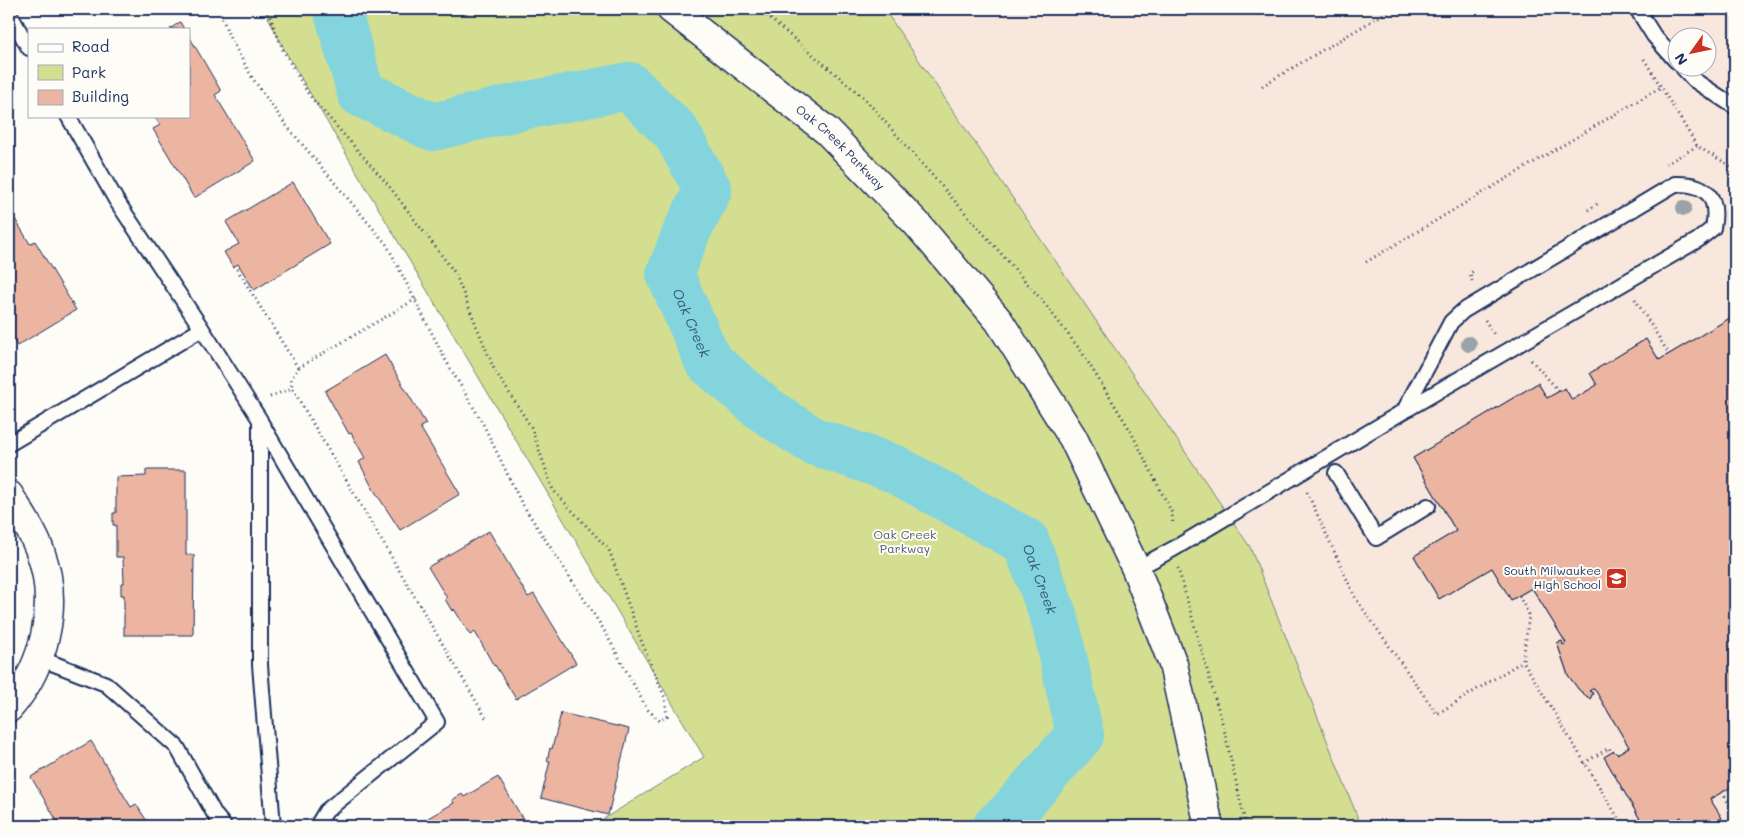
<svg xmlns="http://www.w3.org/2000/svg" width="1744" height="835" font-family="Mali,sans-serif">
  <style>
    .built { fill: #f8e7dd; fill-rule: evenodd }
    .green { fill: #d3de91; stroke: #778678 }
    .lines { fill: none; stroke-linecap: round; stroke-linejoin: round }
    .river { stroke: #83d4dd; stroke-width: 48 }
    .building { fill: #ecb5a1; stroke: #1b2f5e }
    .service-casing { stroke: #1b2f5e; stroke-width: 18 }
    .minor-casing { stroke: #1b2f5e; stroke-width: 31 }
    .path { stroke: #1b2f5e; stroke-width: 3; stroke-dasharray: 1 4; stroke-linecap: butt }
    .service { stroke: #fdfcf7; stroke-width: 14 }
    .minor { stroke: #fdfcf7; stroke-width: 28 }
    .tree { fill: #9aa3aa }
    .labels { text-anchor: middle; stroke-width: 4; stroke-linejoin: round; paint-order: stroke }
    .street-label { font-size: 12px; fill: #1b2f5e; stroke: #fdfcf7 }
    .park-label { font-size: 12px; fill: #495b6b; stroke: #fdfcf7 }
    .poi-label { font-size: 12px; fill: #1b2f5e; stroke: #fdfcf7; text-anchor: end }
    .water-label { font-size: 14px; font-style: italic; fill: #35587e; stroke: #fdfcf7 }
  </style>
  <rect width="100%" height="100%" fill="#fdfcf7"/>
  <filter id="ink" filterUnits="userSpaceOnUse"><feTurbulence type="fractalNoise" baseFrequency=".02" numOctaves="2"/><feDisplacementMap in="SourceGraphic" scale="10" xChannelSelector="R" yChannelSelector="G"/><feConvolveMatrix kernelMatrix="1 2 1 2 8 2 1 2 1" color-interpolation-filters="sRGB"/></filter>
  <g filter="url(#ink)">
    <path class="built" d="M884 9H1735V826H1361L1250 547ZM1676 38H1706V68H1676Z"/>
    <path class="green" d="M264 9H884L1250 547 1361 826H592L704 757 285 51Z"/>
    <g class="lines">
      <path class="river" id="s1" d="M337 9 361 93 433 127 513 108 629 86 676 132 708 190 687 231 670 274 708 361 764 409 813 441 895 469 1026 542 1055 620 1080 735 1009 816 997 826"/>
    </g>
    <path class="building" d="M180 22 184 29H170Z
      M189 36 221 91 215 95 255 161 194 198 153 129 160 125 154 116H189Z
      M293 182 330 244 254 290 238 264 233 267 224 252 239 244 226 222Z
      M9 209 30 244 35 241 76 310 17 346 9 332Z
      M1735 315V785L1710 799 1722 818 1709 826H1687L1681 817 1665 826H1644L1604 757 1614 751 1617 754 1629 747 1594 688 1589 691 1593 693 1590 699 1579 690 1568 675 1557 643 1562 641 1563 645 1566 643 1532 588 1511 600 1492 568 1439 599 1414 556 1456 531 1413 458 1538 383 1547 398 1565 388 1572 400 1597 385 1590 373 1646 339 1659 360Z
      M1735 315V785L1710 799 1722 818 1709 826H1687L1681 817 1665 826H1644L1604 757 1614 751 1617 754 1629 747 1594 688 1589 691 1593 693 1590 699 1579 690 1568 675 1557 643 1562 641 1563 645 1566 643 1532 588 1511 600 1492 568 1439 599 1414 556 1456 531 1413 458 1538 383 1547 398 1565 388 1572 400 1597 385 1590 373 1646 339 1659 360Z
      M385 355 426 424 420 427 460 494 400 530 372 487 359 462 365 458 351 433 349 434 325 391Z
      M146 470H186V555H194L193 635H124V595H121V583H124L123 557H116V525H113V513H116V477L146 476Z
      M489 531 528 597 534 594 576 663 516 699 495 665 494 666 475 632 470 635 454 609 452 611 445 599 447 598 428 567Z
      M561 713 629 729 608 815 541 798 550 761H547L550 748 552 749Z
      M91 741 131 807 136 804 150 826H60L31 777Z
      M498 777 527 826H429L432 824 428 818 454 803 452 800 462 794 464 797Z"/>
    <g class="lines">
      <defs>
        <path id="service" d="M1637 9 1654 36 1676 61
          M9 13 29 48
          M1683 68 1694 80 1735 107
          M202 329 260 420V665L273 826
          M260 421 437 722 326 811 317 826
          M9 444 202 329 116 200 68 116
          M1336 473 1376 538 1428 506
          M1136 569 1175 548 1404 411 1698 240 1713 228C1719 197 1707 183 1675 184L1463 311 1451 322 1404 411
          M39 658 106 684 177 747 215 815 224 826"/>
        <g id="minor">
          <path id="s2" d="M671 9 827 131 917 224 999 321 1073 438 1136 569 1173 664 1209 826"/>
          <path d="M9 495C20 513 33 531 40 551 60 604 45 666 9 708"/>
        </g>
      </defs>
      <use href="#service" class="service-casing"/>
      <use href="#minor" class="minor-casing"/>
      <path class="path" d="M219 9 229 36 253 79 286 125 387 245 445 359 482 422 521 502 604 630 647 709 660 721 667 716 665 698 641 640 609 550 553 490 531 427 494 369 455 273 389 186 309 95 283 50 267 9
        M759 9 865 99 1041 299 1081 351 1130 430 1172 513 1173 525
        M1644 59 1697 146 1735 169
        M1262 86 1392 9
        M1666 164 1697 146
        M1588 210 1600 202
        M1730 242 1735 238
        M1366 262 1661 87
        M237 269 298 368
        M1472 281 1470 273 1474 271
        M416 299 298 368 291 379 292 388 486 718
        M1635 299 1669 354
        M1485 320 1495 336
        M1531 360 1559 391
        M270 397 292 388
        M1307 492 1356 599 1437 714 1523 661
        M1178 568 1224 729 1246 826
        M1519 596 1529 615 1523 661 1623 826
        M1584 763 1609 748 1611 752
        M1722 792 1735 814"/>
      <use href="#service" class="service"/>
      <use href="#minor" class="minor"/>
    </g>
    <g class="tree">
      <circle cx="1684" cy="208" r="8"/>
      <circle cx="1469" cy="344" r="8"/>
    </g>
  </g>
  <defs>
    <symbol id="school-square" viewBox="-11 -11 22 22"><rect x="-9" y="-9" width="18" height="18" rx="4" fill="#c8321e" stroke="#fdfcf7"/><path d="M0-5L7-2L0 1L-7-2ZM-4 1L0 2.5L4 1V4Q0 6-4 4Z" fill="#fff"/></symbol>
  </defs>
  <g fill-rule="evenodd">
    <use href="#school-square" x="1604" y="566" width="25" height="25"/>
  </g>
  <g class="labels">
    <g class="street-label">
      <text dy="4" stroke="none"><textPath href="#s2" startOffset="219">Oak Creek Parkway</textPath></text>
    </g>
    <g class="park-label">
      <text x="905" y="539">Oak Creek<tspan x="905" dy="14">Parkway</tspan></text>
    </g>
    <g class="poi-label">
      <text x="1601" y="575">South Milwaukee<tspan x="1601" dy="14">High School</tspan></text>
    </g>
    <g class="water-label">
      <text dy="5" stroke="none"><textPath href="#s1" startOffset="645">Oak Creek</textPath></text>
      <text dy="5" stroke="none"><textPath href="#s1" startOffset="1095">Oak Creek</textPath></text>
    </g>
  </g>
  <rect width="1744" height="835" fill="none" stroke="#fdfcf7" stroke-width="30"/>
  <rect x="15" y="15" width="1714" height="805" fill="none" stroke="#1b2f5e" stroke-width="2" filter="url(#ink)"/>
  <rect x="28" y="28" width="162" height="90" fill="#fdfcf7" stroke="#a3aaba"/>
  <rect x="38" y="44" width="25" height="8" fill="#fdfcf7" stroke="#a3aaba"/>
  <text x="72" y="52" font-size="15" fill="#1b2f5e">Road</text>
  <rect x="38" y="65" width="25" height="15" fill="#d3de91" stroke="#a3aaba"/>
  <text x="72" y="78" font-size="15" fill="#1b2f5e">Park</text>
  <rect x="38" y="90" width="25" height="15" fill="#ecb5a1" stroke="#a3aaba"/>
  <text x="72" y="102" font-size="15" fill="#1b2f5e">Building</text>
  <g transform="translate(1692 52) rotate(237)"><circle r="24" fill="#fdfcf7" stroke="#a3aaba"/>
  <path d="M0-4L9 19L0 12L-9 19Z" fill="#c8321e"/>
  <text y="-8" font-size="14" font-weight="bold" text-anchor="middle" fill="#1b2f5e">N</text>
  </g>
</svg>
